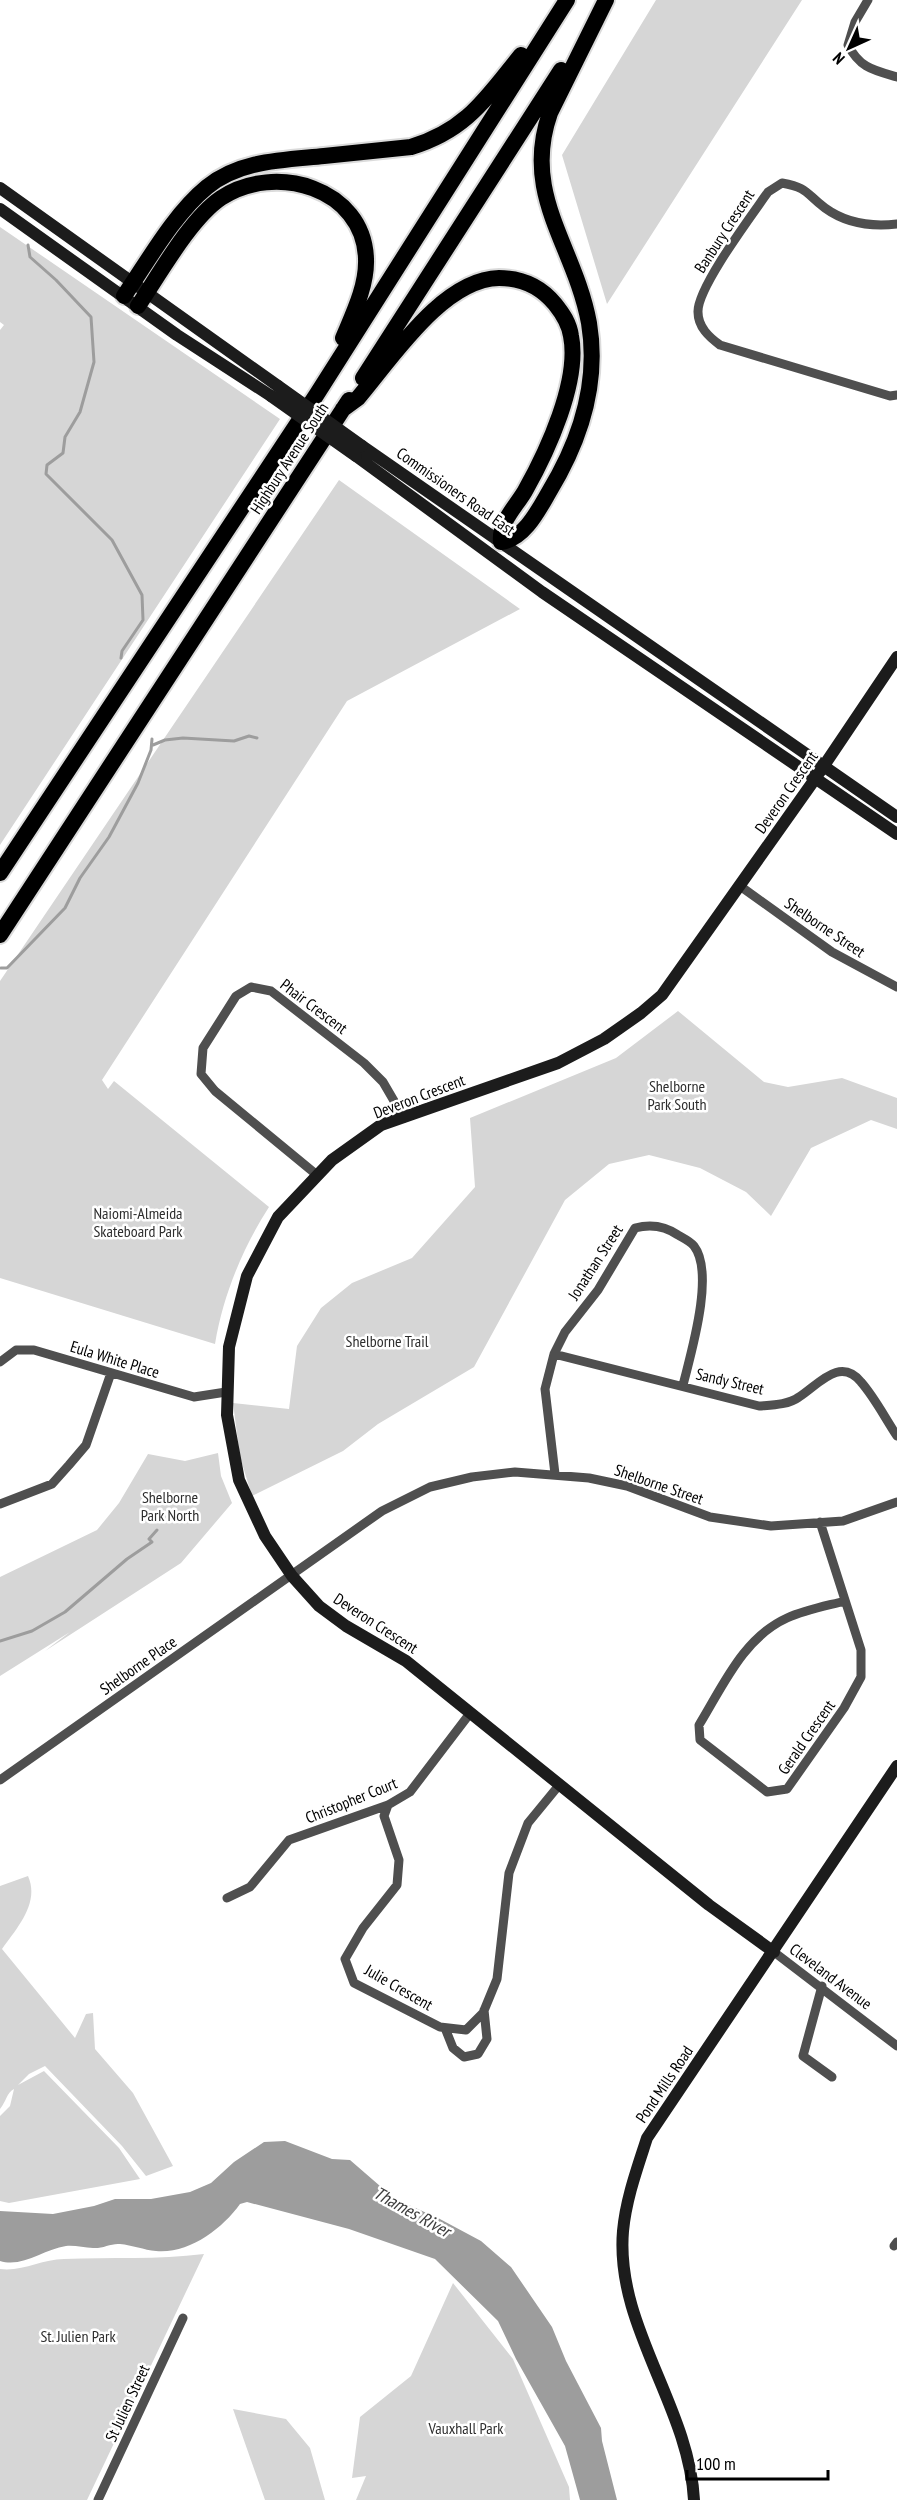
<svg xmlns="http://www.w3.org/2000/svg" width="897" height="2500" font-family="'PT Sans Narrow',sans-serif">
  <style>
    .green { fill: #d6d6d6 }
    .water { fill: #9d9d9d }
    .lines { fill: none; stroke-linecap: round; stroke-linejoin: round }
    .stream { stroke: #9d9d9d; stroke-width: 3 }
    .highway-casing { stroke: #dbdbdb; stroke-width: 20 }
    .street { stroke: #4f4f4f; stroke-width: 9 }
    .secondary { stroke: #1c1c1c; stroke-width: 12 }
    .highway { stroke: #000; stroke-width: 16 }
    .secondary-bridge { stroke: #1c1c1c; stroke-width: 12 }
    .labels { text-anchor: middle; stroke-width: 5; stroke-linejoin: round; paint-order: stroke }
    .street-label { font-size: 16px; fill: #000; stroke: #fff }
    .park-label { font-size: 16px; fill: #2d2d2d; stroke: #fff }
    .water-label { font-size: 18px; font-style: italic; fill: #3e3e3e; stroke: #fff }
  </style>
  <rect width="100%" height="100%" fill="#fff"/>
  <path class="green" d="M656 0H802L607 304 562 155Z
    M0 227 280 419 0 845V330L4 325 0 322Z
    M339 480 520 609 347 701 102 1080 108 1089 114 1081 269 1207C242 1249 223 1296 215 1344L0 1278V981Z
    M678 1011 764 1082 788 1087 842 1078 897 1098V1129L871 1120 811 1148 771 1216 746 1192 700 1168 649 1155 609 1164 565 1200 474 1367 378 1424 343 1451 252 1496 240 1457 233 1403 289 1409 297 1346 321 1308 352 1283 412 1258 475 1187 470 1118 616 1058Z
    M218 1453 221 1476 232 1503 181 1563 45 1651 70 1632 0 1676V1577L97 1530 119 1503 148 1454 185 1461Z
    M28 1876C40 1903 17 1928 2 1949L75 2038 86 2014 93 2013 95 2049 133 2093 173 2166 146 2176 122 2146 45 2066 29 2074 18 2085 44 2071 119 2148 140 2179 9 2203 0 2201V2116L10 2106 14 2089C7 2092 6 2102 0 2109V1886Z
    M204 2254 87 2500H0V2269C22 2272 42 2259 64 2259 111 2257 157 2260 204 2254Z
    M453 2283 513 2359 569 2487 570 2500H356L366 2476 352 2478 360 2417 411 2376Z
    M233 2409 286 2419 310 2448 325 2500H265Z"/>
  <path class="water" d="M285 2141 332 2159 350 2160 395 2199 438 2218 481 2241 511 2267 552 2327 566 2361 601 2428 602 2441 617 2500H580L565 2446 516 2359 498 2321 435 2259 349 2229 247 2202 240 2204C222 2229 189 2254 156 2251 144 2250 132 2245 120 2244 111 2243 102 2249 93 2248 84 2248 75 2245 66 2246 44 2249 23 2268 0 2261V2211L53 2214 94 2206 115 2199H151L190 2192 211 2183 234 2162 264 2142Z"/>
  <g class="lines">
    <path class="stream" d="M28 245 30 257 56 280 91 317 94 362 80 412 65 437 63 453 47 465 46 474 112 540 142 595 143 620 122 651 121 658
      M153 745 165 740 183 738 234 741 249 736 257 738
      M1 968H7L65 908 80 878 109 837 138 783 151 750 152 739
      M0 1641 32 1631 65 1612 127 1559 152 1542 149 1539 157 1530"/>
    <defs>
      <path id="highway" d="M124 296C148 261 174 214 207 187 240 160 284 160 324 156 353 153 382 150 411 147 467 130 486 98 521 55
        M138 306C159 275 190 219 221 198 275 162 364 188 366 259 367 286 353 314 343 338
        M363 378 561 70
        M343 409 358 398C392 358 443 279 499 278 522 278 541 287 555 304 563 314 569 323 571 336 580 381 547 452 525 491 515 508 499 522 501 542 524 539 538 511 549 492 580 441 599 383 589 323 575 246 521 195 550 113L606 0
        M0 873 317 394 567 0
        M0 935 349 400"/>
    </defs>
    <use href="#highway" class="highway-casing"/>
    <path class="street" d="M868 0 855 22 848 45C860 68 873 70 897 77
      M897 224C871 227 847 224 825 208 805 193 809 188 782 183L768 192C752 215 697 288 698 312 698 327 709 337 720 345L890 396 897 395
      M740 886 832 952 897 987
      M317 1175 215 1091 201 1074 203 1048 236 996 251 987 271 991 364 1063 383 1082 404 1118
      M554 1354 759 1406C772 1405 788 1405 799 1397 818 1385 840 1356 861 1382 875 1398 885 1418 897 1436
      M0 1362 16 1350H34L194 1397 226 1392
      M555 1474 545 1389 554 1354 565 1332 598 1290 635 1228C650 1224 665 1226 678 1235 683 1238 690 1241 694 1246 715 1273 691 1353 683 1385
      M0 1504 52 1484 69 1465 86 1445 111 1373
      M820 1522 861 1650V1677L844 1708 787 1789 767 1792 700 1740 699 1725C723 1686 743 1638 787 1618 805 1610 826 1606 845 1601
      M0 1780 382 1511 430 1487 472 1477 515 1472 589 1478 627 1486 710 1517 771 1526 843 1521 897 1502
      M388 1805 384 1816 399 1860 397 1885 363 1928 345 1959 354 1983 440 2027 466 2030 483 2013 497 1979 509 1873 528 1823 560 1784
      M227 1898 250 1887 289 1840 388 1805 410 1792 471 1712
      M774 1952 897 2046
      M822 1986 803 2056 832 2077
      M445 2028 453 2048 464 2057 478 2054 487 2039 484 2010
      M894 2246 897 2242
      M98 2500 183 2318"/>
    <path class="secondary" d="M0 188 278 386
      M0 209 177 335 271 396
      M362 446 897 817
      M356 456 542 592 897 834
      M774 1952 709 1905 406 1661 346 1626 319 1606 292 1576 265 1536 239 1480 227 1415 229 1347 247 1276 278 1217 332 1160 381 1125 558 1063 604 1039 641 1013 662 995 815 779 897 657
      M694 2500C689 2406 615 2326 623 2231 626 2199 637 2169 647 2138L897 1766"/>
    <use href="#highway" class="highway"/>
    <path class="secondary-bridge" d="M278 386 362 446
      M271 396 356 456"/>
  </g>
  <g class="labels">
    <g class="street-label">
      <text transform="translate(724 231) rotate(-57)" y="6">Banbury Crescent</text>
      <text transform="translate(289 458) rotate(-57)" y="6">Highbury Avenue South</text>
      <text transform="translate(456 491) rotate(35)" y="6">Commissioners Road East</text>
      <text transform="translate(786 792) rotate(-55)" y="6">Deveron Crescent</text>
      <text transform="translate(825 927) rotate(34)" y="6">Shelborne Street</text>
      <text transform="translate(314 1006) rotate(37)" y="6">Phair Crescent</text>
      <text transform="translate(419 1096) rotate(-21)" y="6">Deveron Crescent</text>
      <text transform="translate(595 1262) rotate(-57)" y="6">Jonathan Street</text>
      <text transform="translate(115 1359) rotate(17)" y="6">Eula White Place</text>
      <text transform="translate(730 1381) rotate(13)" y="6">Sandy Street</text>
      <text transform="translate(659 1484) rotate(19)" y="6">Shelborne Street</text>
      <text transform="translate(376 1623) rotate(33)" y="6">Deveron Crescent</text>
      <text transform="translate(138 1665) rotate(-35)" y="6">Shelborne Place</text>
      <text transform="translate(806 1737) rotate(-55)" y="6">Gerald Crescent</text>
      <text transform="translate(351 1800) rotate(-22)" y="6">Christopher Court</text>
      <text transform="translate(831 1976) rotate(37)" y="6">Cleveland Avenue</text>
      <text transform="translate(399 1987) rotate(30)" y="6">Julie Crescent</text>
      <text transform="translate(664 2084) rotate(-56)" y="6">Pond Mills Road</text>
      <text transform="translate(127 2403) rotate(-65)" y="6">St Julien Street</text>
    </g>
    <g class="park-label">
      <text x="677" y="1092">Shelborne<tspan x="677" dy="18">Park South</tspan></text>
      <text x="138" y="1219">Naiomi-Almeida<tspan x="138" dy="18">Skateboard Park</tspan></text>
      <text x="387" y="1347">Shelborne Trail</text>
      <text x="170" y="1503">Shelborne<tspan x="170" dy="18">Park North</tspan></text>
      <text x="78" y="2342">St. Julien Park</text>
      <text x="466" y="2434">Vauxhall Park</text>
    </g>
    <g class="water-label">
      <text transform="translate(412 2212) rotate(29)" y="6">Thames River</text>
    </g>
  </g>
  <g transform="translate(849 48) rotate(225)" stroke="#ffffff" stroke-width="4.5" paint-order="stroke">
  <path d="M0-4.5L10 22L0 15L-10 22Z" fill="#000000"/>
  <text y="-9" font-size="16" font-weight="bold" text-anchor="middle" fill="#000000">N</text>
  </g>
  <path d="M687 2470v9h141v-9" fill="none" stroke="#000000" stroke-width="3"/>
  <text x="696" y="2470" font-size="18" fill="#000000" stroke="#ffffff" stroke-width="4.5" paint-order="stroke">100 m</text>
</svg>
